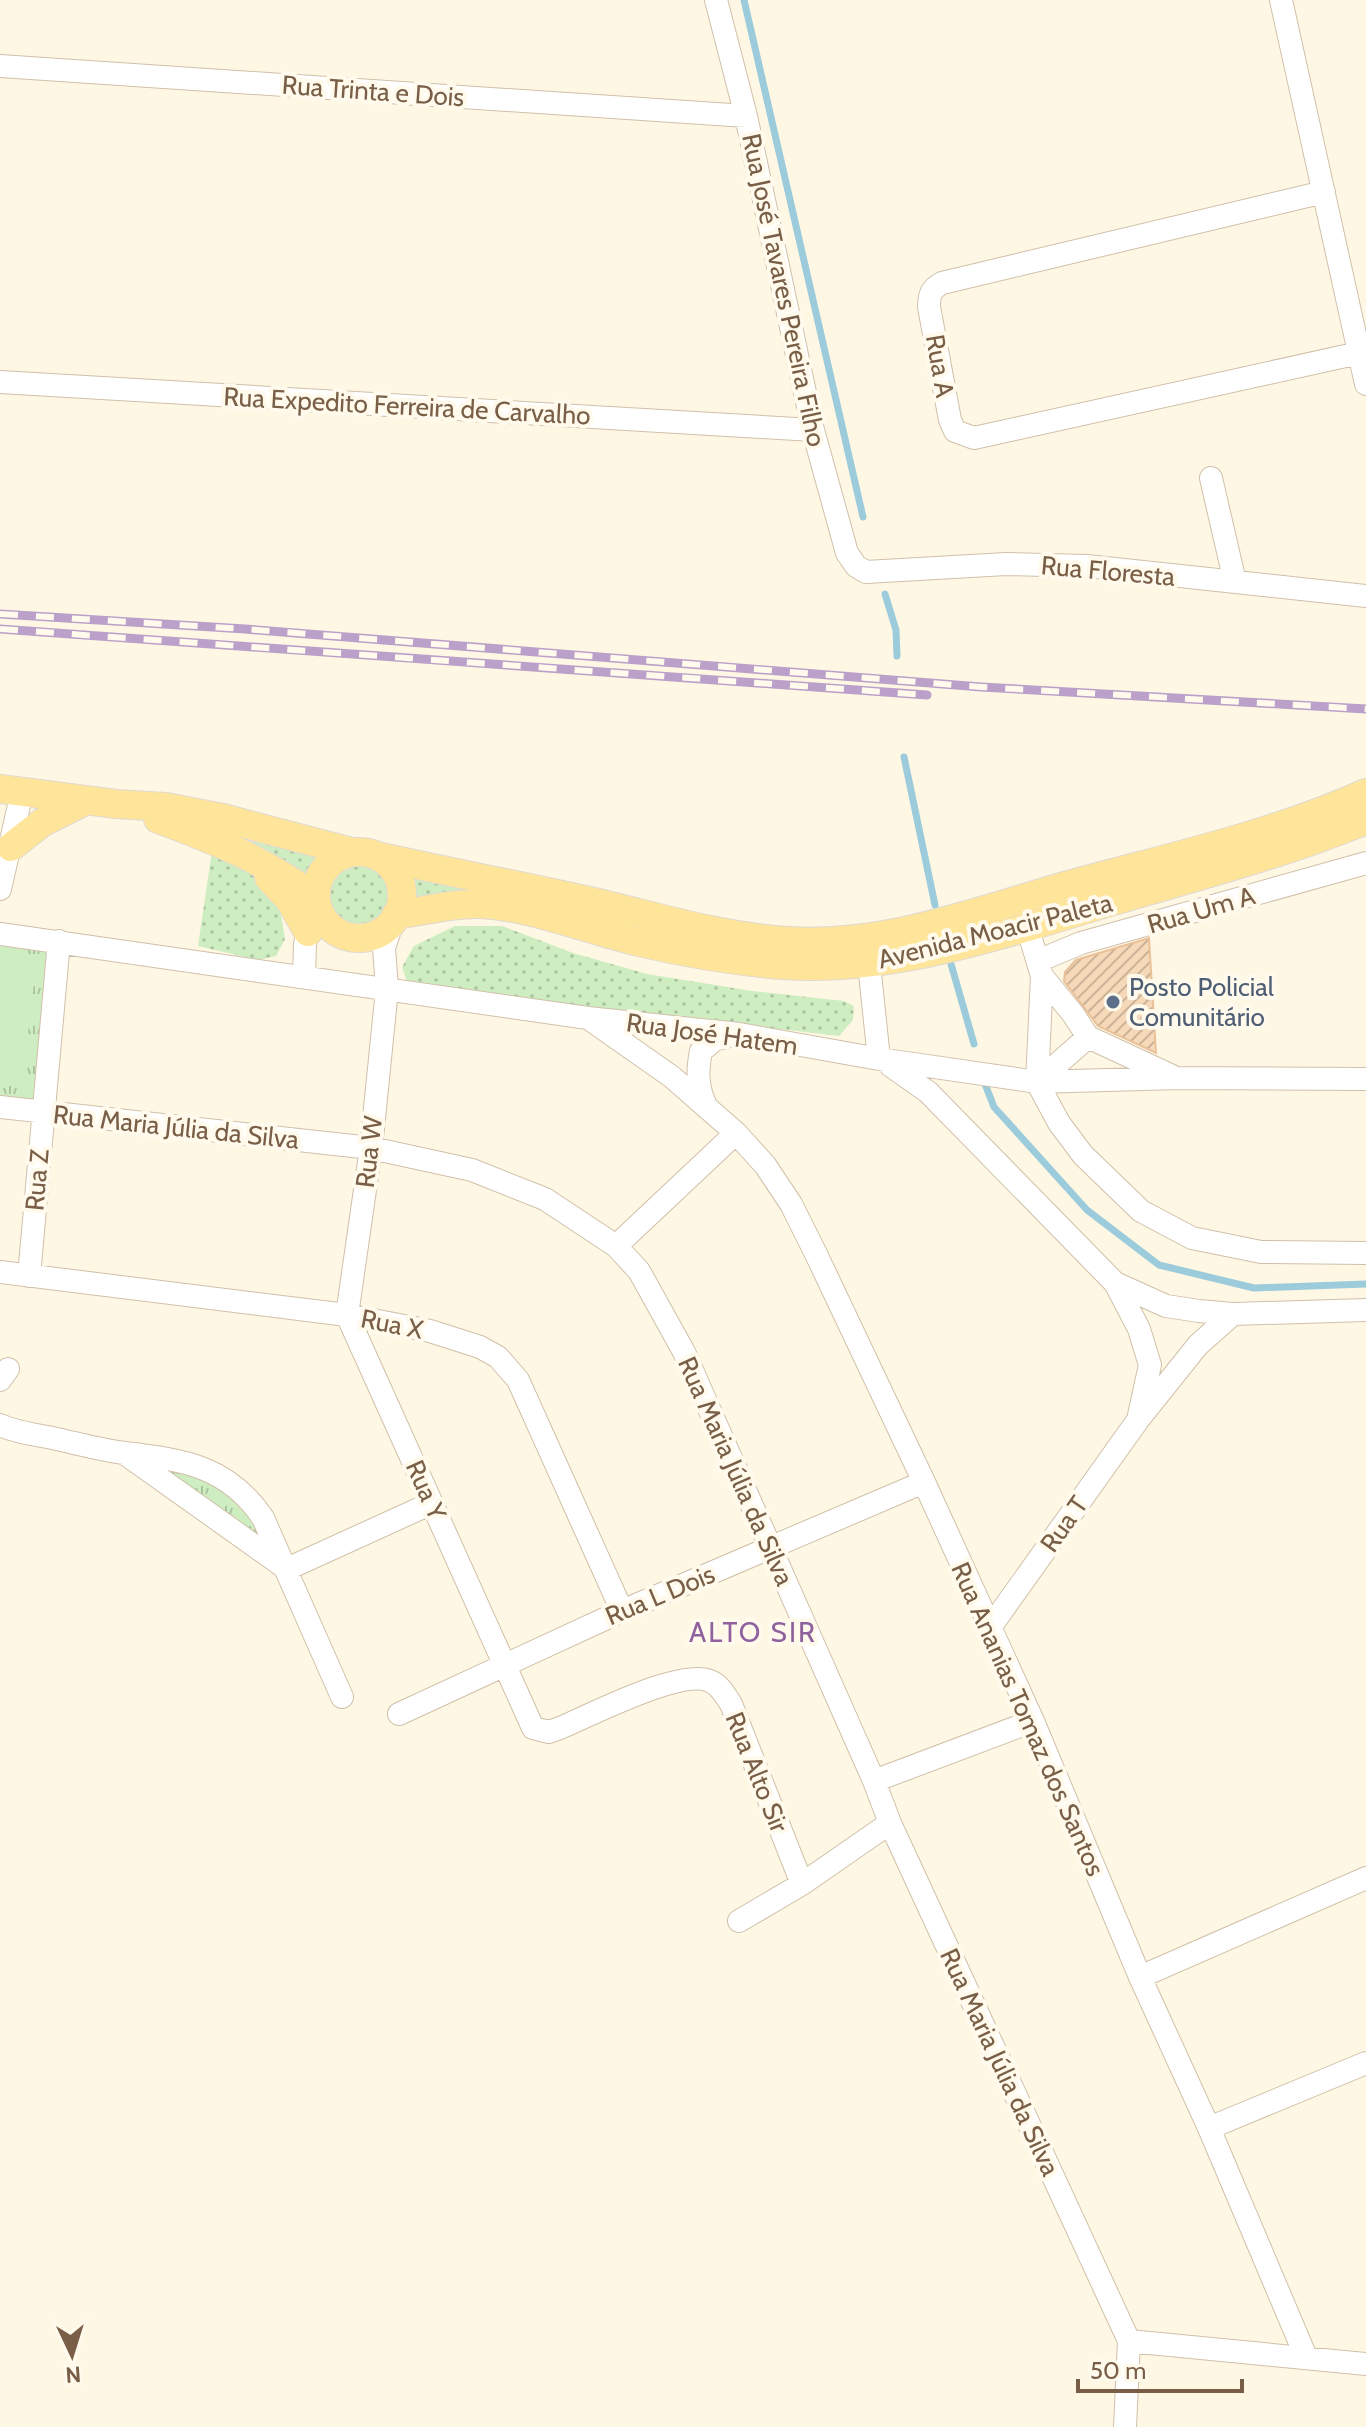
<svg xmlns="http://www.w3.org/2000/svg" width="1366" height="2427" font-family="Cabin,sans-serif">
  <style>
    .grass { fill: url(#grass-dots) }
    .park { fill: url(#park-tufts) }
    .pitch { fill: #ceedc1 }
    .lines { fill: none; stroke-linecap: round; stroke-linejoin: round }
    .stream { stroke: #9ccbdc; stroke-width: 7 }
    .building { fill: url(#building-hatch); stroke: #eac198; stroke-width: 2 }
    .minor-casing { stroke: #d1c0a9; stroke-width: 24 }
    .major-casing { stroke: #dfd9d3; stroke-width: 30 }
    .minor { stroke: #fff; stroke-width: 22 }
    .major { stroke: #ffe59a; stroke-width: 28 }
    .rail-casing { stroke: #bba1c9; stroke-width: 9 }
    .rail { stroke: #fffaec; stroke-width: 6; stroke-dasharray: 18; stroke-linecap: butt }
    .service-dot { fill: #5c6f8a; stroke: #fffaec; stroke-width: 3 }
    .labels { text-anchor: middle; stroke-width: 8; stroke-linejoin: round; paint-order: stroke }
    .street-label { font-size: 26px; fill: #795f47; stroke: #fffaec }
    .service-label { font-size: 26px; fill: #4e5e75; stroke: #fffaec; text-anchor: start }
    .neighbourhood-label { font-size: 28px; letter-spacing: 2px; fill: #90629d; stroke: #fffaec }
  </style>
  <defs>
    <pattern id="grass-dots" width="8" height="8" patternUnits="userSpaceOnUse" patternTransform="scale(2)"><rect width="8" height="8" fill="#ceedc1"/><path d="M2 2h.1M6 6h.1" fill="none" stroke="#acc39f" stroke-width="1.8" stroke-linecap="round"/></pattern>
    <pattern id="park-tufts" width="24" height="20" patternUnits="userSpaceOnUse" patternTransform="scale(2)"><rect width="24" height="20" fill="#ceedc1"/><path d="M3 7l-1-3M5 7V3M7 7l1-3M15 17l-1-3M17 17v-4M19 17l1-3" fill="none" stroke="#acc39f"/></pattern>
    <pattern id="building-hatch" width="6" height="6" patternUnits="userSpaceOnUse" patternTransform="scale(2)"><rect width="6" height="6" fill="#f6d9b9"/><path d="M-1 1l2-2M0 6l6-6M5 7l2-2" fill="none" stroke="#ccb398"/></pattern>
  </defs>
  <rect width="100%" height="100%" fill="#fef7e4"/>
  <path class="grass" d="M226 837 316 853 307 879Z
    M212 851 248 870 279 904 285 939 276 956 258 960 198 946Z
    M322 896a36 36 0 1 1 72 0a36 36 0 1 1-72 0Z
    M415 876 471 889 417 906Z
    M455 926H502L573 953 647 974 752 991 844 1001 854 1006 853 1020 839 1036 408 985 402 967 414 946Z"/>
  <path class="park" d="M0 934 59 941 42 1112 0 1107Z
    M153 1460 225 1483 277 1555Z"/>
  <path class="pitch" d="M0 963 36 967 25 1057 0 1054Z"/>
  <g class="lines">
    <path class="stream" d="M744 0 863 517
      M885 594 896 630 897 656
      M904 757 935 905
      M951 964 974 1044
      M985 1084 994 1107 1087 1210 1159 1265 1254 1288 1366 1284"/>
  </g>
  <path class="building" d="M1149 938 1156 1053 1098 1026 1064 981 1065 972 1076 960Z"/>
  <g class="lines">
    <defs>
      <path id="minor" d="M716 0 746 116 813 430 847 553 856 566 866 572 1006 564 1087 566 1366 596
        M1281 0 1366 384
        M0 66 746 116
        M1324 192 942 283C931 289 929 295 929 307L950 420 955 431 974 438 1359 353
        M0 382 813 430
        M1211 478 1235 582
        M0 889 22 792
        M1027 926 1042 976 1037 1082 1059 1123 1083 1155 1141 1211 1192 1238 1261 1252 1366 1253
        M0 934 588 1018 739 1034 879 1059 1037 1082 1177 1078 1366 1079
        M1038 961 1081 943 1366 863
        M869 964 879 1059
        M304 976 305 944 316 905
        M1042 976 1073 1014 1088 1037 1172 1076
        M588 1018 672 1077 736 1133 765 1165 791 1204 816 1254 924 1482 1033 1721 1140 1977 1209 2128 1306 2357
        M891 1066 928 1092 1115 1283 1166 1306 1199 1311 1233 1314 1366 1310
        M1037 1082 1088 1037
        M706 1106C697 1087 697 1071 701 1051L714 1040 733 1035
        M0 1107 371 1148 472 1170 545 1199 616 1246 639 1271 684 1352 874 1781 890 1823 1129 2341 1125 2427
        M616 1246 736 1133
        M0 1272 347 1315 430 1331 480 1347 498 1357 518 1380 622 1611
        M29 1276 59 941
        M1115 1283 1139 1329 1150 1365 1139 1415
        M347 1315 533 1728 549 1732 560 1728C591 1715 681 1668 710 1681 720 1685 725 1695 731 1704L802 1884
        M347 1315 371 1148 387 989 384 948 393 921
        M0 1380 8 1369
        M0 1425C15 1432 32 1434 47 1437 73 1442 99 1450 125 1453 184 1460 228 1466 263 1518L342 1697
        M124 1453 287 1569 432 1503
        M989 1629 1138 1420 1198 1345 1233 1314
        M399 1714 622 1611 924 1482
        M874 1781 1033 1721
        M739 1921 802 1884 890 1823
        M1140 1977 1366 1878
        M1209 2128 1366 2063
        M1129 2341 1366 2364"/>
      <path id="major" d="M0 789 116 804 166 807 223 818 352 852
        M158 819C218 841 263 860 316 898
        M11 847 43 822 85 801
        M316 895a43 43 0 1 1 86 0a43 43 0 1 1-86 0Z
        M381 857C457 874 535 888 611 906 672 921 725 937 789 941 887 947 980 910 1072 884 1170 857 1272 835 1366 793
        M269 878 289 899 308 932
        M396 915C424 911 453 903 480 904 535 907 587 930 639 942 686 953 734 961 782 965 895 973 1006 933 1113 901 1198 876 1284 854 1366 820"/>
    </defs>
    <use href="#minor" class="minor-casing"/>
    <use href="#major" class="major-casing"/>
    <use href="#minor" class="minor"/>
    <use href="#major" class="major"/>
    <defs>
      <path id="rail" d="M0 614 245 629 981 687 1366 709
        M0 629 927 695"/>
    </defs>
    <use href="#rail" class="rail-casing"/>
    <use href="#rail" class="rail"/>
  </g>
  <circle class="service-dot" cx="1113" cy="1002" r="8"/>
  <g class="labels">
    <g class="street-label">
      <text transform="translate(373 91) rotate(4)" y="9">Rua Trinta e Dois</text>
      <text transform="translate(784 290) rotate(78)" y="9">Rua José Tavares Pereira Filho</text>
      <text transform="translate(940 366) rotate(80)" y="9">Rua A</text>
      <text transform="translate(407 406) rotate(3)" y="9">Rua Expedito Ferreira de Carvalho</text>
      <text transform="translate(1108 571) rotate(5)" y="9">Rua Floresta</text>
      <text transform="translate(1201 910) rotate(-16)" y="9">Rua Um A</text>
      <text transform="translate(995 931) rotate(-14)" y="9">Avenida Moacir Paleta</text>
      <text transform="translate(712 1034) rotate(8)" y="9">Rua José Hatem</text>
      <text transform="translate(176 1127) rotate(6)" y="9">Rua Maria Júlia da Silva</text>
      <text transform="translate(369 1152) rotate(-83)" y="9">Rua W</text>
      <text transform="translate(37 1180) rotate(-85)" y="9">Rua Z</text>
      <text transform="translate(392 1324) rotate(11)" y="9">Rua X</text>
      <text transform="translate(736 1471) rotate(66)" y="9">Rua Maria Júlia da Silva</text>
      <text transform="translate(426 1490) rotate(66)" y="9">Rua Y</text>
      <text transform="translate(1064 1524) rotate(-55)" y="9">Rua T</text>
      <text transform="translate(660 1595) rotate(-23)" y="9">Rua L Dois</text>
      <text transform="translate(1028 1719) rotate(66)" y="9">Rua Ananias Tomaz dos Santos</text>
      <text transform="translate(757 1772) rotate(68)" y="9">Rua Alto Sir</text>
      <text transform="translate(1000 2062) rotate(65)" y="9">Rua Maria Júlia da Silva</text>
    </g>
    <g class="service-label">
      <text x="1129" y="996">Posto Policial<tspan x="1129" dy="30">Comunitário</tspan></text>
    </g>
    <g class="neighbourhood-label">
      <text x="753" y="1642">ALTO SIR</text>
    </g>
  </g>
  <g transform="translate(72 2355) rotate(176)" stroke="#fffaec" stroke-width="6" paint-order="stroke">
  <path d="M0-6L14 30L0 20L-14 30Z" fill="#795f47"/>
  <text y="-12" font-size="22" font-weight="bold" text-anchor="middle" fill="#795f47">N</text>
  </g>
  <path d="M1078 2379v12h164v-12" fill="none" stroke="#795f47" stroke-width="4"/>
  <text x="1090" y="2379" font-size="24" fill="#795f47" stroke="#fffaec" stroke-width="6" paint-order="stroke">50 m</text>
</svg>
